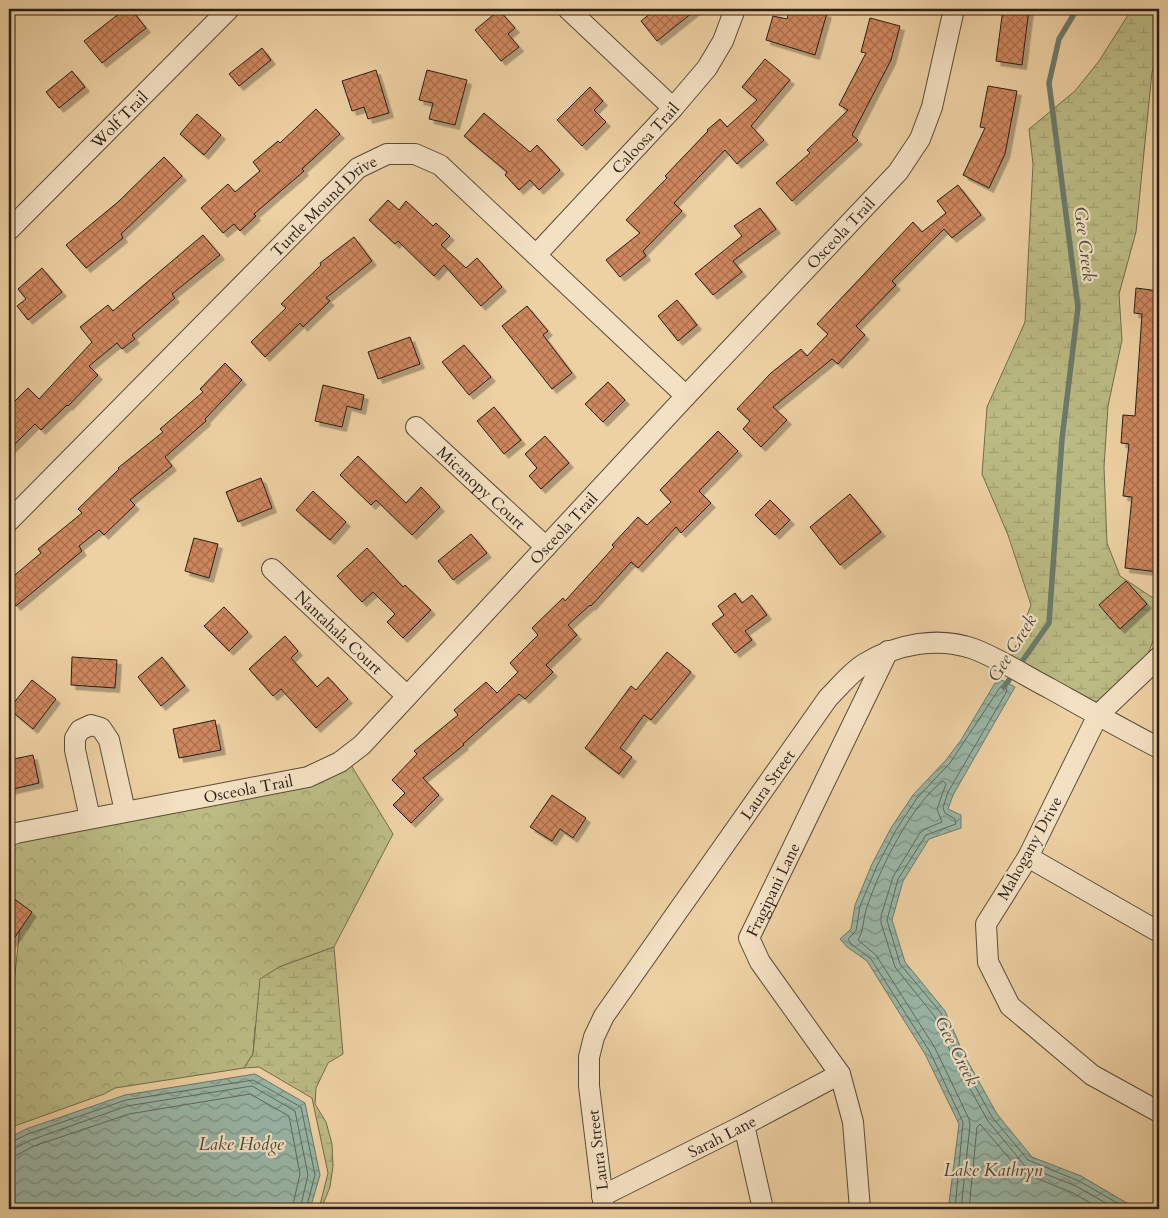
<svg xmlns="http://www.w3.org/2000/svg" width="1168" height="1218" font-family="Cardo,serif">
  <style>
    .forest { fill: url(#forest-crowns); stroke: #726c4d }
    .wetland { fill: url(#wetland-marsh); stroke: #726c4d }
    .water { fill: url(#water-waves); stroke: #6c7a6d }
    .lines { fill: none; stroke-linecap: round; stroke-linejoin: round }
    .shore { stroke: #606a5e; stroke-width: 1 }
    .stream { stroke: #6c7a6d; stroke-width: 5.5 }
    .building { fill: url(#building-cross-hatch); stroke: #281e16; filter: url(#shadow) }
    .minor-casing { stroke: #5a4b39; stroke-width: 22 }
    .minor { stroke: #f4e1c3; stroke-width: 20 }
    .labels { text-anchor: middle; stroke-width: 4.5; stroke-linejoin: round; paint-order: stroke }
    .street-label { font-size: 16px; fill: #281e16; stroke: #f4e1c3 }
    .water-label { font-size: 18px; font-style: italic; fill: #4a4c42; stroke: #f4e1c3 }
  </style>
  <defs>
    <pattern id="forest-crowns" width="20" height="18" patternUnits="userSpaceOnUse" patternTransform="scale(1.25)"><rect width="20" height="18" fill="#bbbb84"/><path d="M2 6a3 3 0 1 1 6 0M12 15a3 3 0 1 1 6 0" fill="none" stroke="#a1a071"/></pattern>
    <pattern id="wetland-marsh" width="20" height="14" patternUnits="userSpaceOnUse" patternTransform="scale(1.25)"><rect width="20" height="14" fill="#bbbb84"/><path d="M1 5h8M5 5V1M11 12h8M15 12V8" fill="none" stroke="#a1a071"/></pattern>
    <pattern id="water-waves" width="16" height="10" patternUnits="userSpaceOnUse" patternTransform="scale(1.25)"><rect width="16" height="10" fill="#99b7a7"/><path d="M0 5q4-4 8 0t8 0" fill="none" stroke="#7d9487"/></pattern>
    <pattern id="building-cross-hatch" width="8" height="8" patternUnits="userSpaceOnUse" patternTransform="scale(1.25)"><rect width="8" height="8" fill="#cf875f"/><path d="M0 0l8 8M0 8l8-8" fill="none" stroke="#a86e4d"/></pattern>
    <filter id="shadow"><feDropShadow dx="4.5" dy="4.5" stdDeviation="0" flood-color="#0004"/></filter>
  </defs>
  <rect width="100%" height="100%" fill="#eed1a3"/>
  <filter id="stains"><feTurbulence type="fractalNoise" baseFrequency=".004" numOctaves="4"/><feColorMatrix values="0 0 0 0 .2 0 0 0 0 .09 0 0 0 0 .02 0 0 0 .5 -.17"/></filter>
  <radialGradient id="worn" r=".72"><stop offset=".6" stop-color="#630" stop-opacity="0"/><stop offset="1" stop-color="#630" stop-opacity=".3"/></radialGradient>
  <path class="forest" d="M351 765 393 834 334 947 279 967 255 1027 253 1054 244 1068 115 1088 104 1094 9 1128V1032L20 926 9 877V846L18 842Z"/>
  <path class="wetland" d="M1132 9H1159V53L1152 72 1136 232 1119 294 1122 340 1108 406 1104 467 1107 543 1120 576 1159 602V625L1148 654 1096 703 1012 656 1031 605 1008 535 982 474 987 407 1025 322 1033 164 1029 129 1075 91 1099 61Z
    M334 947 343 1054 328 1063 316 1088 315 1104 326 1122 332 1144 333 1166 330 1187 321 1209H319L328 1173 312 1098 259 1067 244 1068 253 1054 260 979 279 967Z"/>
  <path class="water" d="M998 678 1015 687 953 795 948 809 961 815V828L929 839 903 881 892 920 905 962 945 1011 964 1055 997 1114 1032 1157 1081 1176 1132 1206 1159 1207V1209H950L949 1203 959 1124 925 1054 867 961 847 947 840 939 851 929 855 905 872 864 891 828 913 795 946 760 961 740Z
    M255 1074 305 1103 320 1175 310 1209H9V1138L26 1129 125 1095Z"/>
  <g class="lines">
    <path class="shore" d="M9 1143 28 1134 126 1100 253 1080 301 1107 315 1175 306 1209
      M9 1149 15 1148 31 1140 127 1106 252 1086 295 1111 308 1175 300 1209
      M9 1156 17 1155 34 1146 129 1114 250 1094 289 1116 300 1174 292 1209
      M955 1209 963 1122 930 1052 871 959 851 944 848 939 856 931 860 906 877 866 896 830 917 798 950 763 1001 686 1006 688 1007 691 948 792 943 808 945 813 955 819 956 824 926 835 898 879 887 920 900 964 941 1013 959 1057 992 1117 1028 1160 1079 1181 1128 1209
      M961 1209 970 1125 969 1119 935 1048 876 955 858 940C864 930 863 918 867 907 879 870 912 803 943 781L946 784 937 809 942 822 925 829 920 833 893 877 881 916V923L895 967 935 1017 954 1060 988 1121 1025 1166 1076 1186 1116 1209
      M969 1209 977 1127 980 1124 1021 1172 1073 1193 1101 1209"/>
    <path class="stream" d="M1004 687 1049 623 1062 439 1078 307 1049 83 1059 39 1077 9"/>
  </g>
  <path class="building" d="M125 9H131L146 28 102 63 84 41Z
    M656 9H697L657 41 641 21Z
    M790 9H813L827 13 815 55 766 40 773 16 787 19Z
    M1003 9H1029L1022 65 996 61Z
    M499 10 515 28 508 34 519 47 501 61 475 30Z
    M870 18 900 26 891 60 852 135 858 140 792 201 776 183 810 153 807 150 848 110 839 105 866 53 861 52Z
    M262 48 271 60 239 86 229 74Z
    M765 59 790 80 751 126 764 140 737 164 725 150 674 203 682 211 643 251 646 256 620 277 606 260 640 233 626 220 667 178 665 176 708 131 707 130 720 119 727 127 757 100 742 87Z
    M376 70 389 113 368 119 364 107 352 111 342 81Z
    M427 70 467 80 455 125 429 119 433 103 419 100Z
    M72 71 85 87 59 108 46 92Z
    M988 86 1017 91 1005 154 989 188 963 175 985 128 980 127Z
    M590 87 603 101 594 110 606 122 582 146 557 120Z
    M316 109 340 134 302 169 304 171 254 214 256 216 240 231 234 224 223 233 201 208 228 184 235 192 260 171 253 162 278 141 280 143Z
    M484 113 530 152 537 145 560 170 539 190 530 180 519 190 505 175 507 172 464 136Z
    M197 114 221 135 204 155 180 134Z
    M164 157 182 176 121 234 123 238 86 268 66 245 118 202Z
    M958 185 981 215 952 238 944 229 892 281 896 285 856 326 865 335 838 364 832 359 773 407 787 420 761 447 743 429 750 421 737 409 771 373 801 349 807 356 828 334 817 324 913 222 922 232 946 213 937 201Z
    M388 200 399 210 406 201 433 226 436 223 450 236 441 245 466 268 477 258 502 287 481 306 444 265 434 276 398 241 395 244 369 220Z
    M760 208 776 229 733 261 742 272 713 295 695 274 742 236 734 226Z
    M203 235 220 255 172 294 175 298 132 335 135 339 122 349 117 343 89 366 98 375 68 406 67 405 41 430 35 424 9 450V407L28 388 39 399 92 342 80 327 108 305 113 311Z
    M354 237 372 261 326 298 330 301 303 327 300 323 265 357 251 342 286 308 281 304 321 265 320 263Z
    M42 268 62 292 28 320 17 306 26 299 18 289Z
    M1136 288 1159 291V572L1125 568 1132 497 1123 496 1129 444 1121 443 1123 415 1135 416 1142 314 1134 313Z
    M677 300 697 325 678 341 658 316Z
    M527 306 548 331 543 335 572 373 552 389 502 326Z
    M410 337 420 364 378 379 368 352Z
    M464 345 491 377 469 395 442 362Z
    M225 363 242 380 205 419 206 421 165 457 172 466 130 500 135 505 104 535 99 530 79 546 82 551 16 606 9 597V580L41 553 38 549 82 513 78 509 119 469 118 468 163 432 160 429 203 392 200 389Z
    M608 382 625 400 603 422 585 404Z
    M323 385 364 395 361 410 347 406 342 427 315 421Z
    M494 407 521 440 504 454 477 421Z
    M718 431 738 451 699 491 711 503 681 533 676 527 638 568 631 562 591 606 590 605 568 625 577 635 546 665 553 672 525 699 519 694 463 744 464 745 423 778 439 795 411 823 393 805 405 793 392 780 417 754 414 751 458 715 454 710 486 682 497 693 518 672 510 663 538 635 532 628 563 598 565 601 614 547 612 545 638 517 647 525 671 502 660 490Z
    M545 436 569 463 541 489 529 476 537 468 525 454Z
    M358 456 406 503 421 487 440 507 412 535 376 500 371 505 340 475Z
    M261 478 272 508 238 522 226 492Z
    M313 491 346 522 330 540 296 510Z
    M850 494 881 532 840 565 810 527Z
    M770 500 790 520 775 535 755 515Z
    M471 534 487 553 453 580 438 561Z
    M194 538 218 544 209 578 185 571Z
    M367 548 403 587 405 585 431 610 403 638 387 622 395 614 373 592 362 602 337 576Z
    M1126 581 1147 604 1120 629 1099 605Z
    M735 593 742 603 752 595 767 615 745 631 752 640 735 653 712 624 724 615 718 606Z
    M224 607 248 632 229 651 204 626Z
    M285 636 298 651 291 658 317 687 328 677 348 699 316 728 281 689 273 696 249 669Z
    M667 652 691 672 651 720 644 715 620 748 632 757 619 774 585 748 631 686 636 690Z
    M72 657 117 660 115 688 71 685Z
    M162 657 185 686 161 706 138 677Z
    M32 680 56 699 33 729 9 709Z
    M215 720 221 750 179 758 173 729Z
    M33 755 39 783 9 790V760Z
    M552 795 586 818 573 838 560 829 552 841 530 827Z
    M9 895 32 912 9 946Z"/>
  <g class="lines">
    <defs>
      <g id="minor">
        <path d="M568 9 673 108"/>
        <path id="s1" d="M9 230 229 9"/>
        <path id="s2" d="M536 255 673 108 707 68 723 41 735 9"/>
        <path id="s3" d="M416 427 546 547"/>
        <path id="s4" d="M9 521 358 168 387 154H415L440 165 686 396"/>
        <path id="s5" d="M272 569 407 696"/>
        <path d="M1159 657 1098 715 1028 857 986 924 988 962 1010 1006 1092 1075 1159 1112"/>
        <path d="M90 818 75 750V738L80 730 91 725 101 728 109 740 125 811"/>
        <path id="s6" d="M9 836 16 833 308 777 340 762 362 745 686 396 898 172 920 139 932 107 954 9"/>
        <path d="M1028 857 1159 932"/>
        <path d="M744 1125 763 1209"/>
        <path id="s7" d="M602 1196 744 1125 840 1074"/>
        <path id="s8" d="M604 1209 589 1086V1057L594 1037 604 1016 828 698C840 686 850 673 864 664 896 644 938 636 974 649 1000 659 1024 675 1049 688 1085 708 1122 729 1159 748"/>
        <path id="s9" d="M860 1209 853 1122 840 1074 760 962 749 938 888 651"/>
      </g>
    </defs>
    <use href="#minor" class="minor-casing"/>
    <use href="#minor" class="minor"/>
  </g>
  <g class="labels">
    <g class="street-label">
      <text dy="6" stroke="none"><textPath href="#s1" startOffset="156">Wolf Trail</textPath></text>
      <text dy="6" stroke="none"><textPath href="#s2" startOffset="160">Caloosa Trail</textPath></text>
      <text dy="6" stroke="none"><textPath href="#s4" startOffset="446">Turtle Mound Drive</textPath></text>
      <text dy="6" stroke="none"><textPath href="#s6" startOffset="1069">Osceola Trail</textPath></text>
      <text dy="6" stroke="none"><textPath href="#s3" startOffset="89">Micanopy Court</textPath></text>
      <text dy="6" stroke="none"><textPath href="#s6" startOffset="664">Osceola Trail</textPath></text>
      <text dy="6" stroke="none"><textPath href="#s5" startOffset="92">Nantahala Court</textPath></text>
      <text dy="6" stroke="none"><textPath href="#s8" startOffset="480">Laura Street</textPath></text>
      <text dy="6" stroke="none"><textPath href="#s6" startOffset="244">Osceola Trail</textPath></text>
      <text transform="translate(1029 848) rotate(-61)" y="6">Mahogany Drive</text>
      <text dy="6" stroke="none"><textPath href="#s9" startOffset="355">Fragipani Lane</textPath></text>
      <text dy="6" stroke="none"><textPath href="#s7" startOffset="134">Sarah Lane</textPath></text>
      <text transform="translate(597 1150) rotate(-97)" y="6">Laura Street</text>
    </g>
    <g class="water-label">
      <text transform="translate(1085 244) rotate(83)" y="6">Gee Creek</text>
      <text transform="translate(1012 648) rotate(-58)" y="6">Gee Creek</text>
      <text transform="translate(957 1051) rotate(63)" y="6">Gee Creek</text>
      <text x="241" y="1150">Lake Hodge</text>
      <text x="993" y="1176">Lake Kathryn</text>
    </g>
  </g>
  <rect width="1168" height="1218" fill="none" stroke="#eed1a3" stroke-width="30"/>
  <rect x="10" y="10" width="1148" height="1198" fill="none" stroke="#281e16" stroke-width="2.5"/>
  <rect x="15" y="15" width="1138" height="1188" fill="none" stroke="#281e16"/>
  <rect width="100%" height="100%" filter="url(#stains)"/>
  <rect width="100%" height="100%" fill="url(#worn)"/>
</svg>
